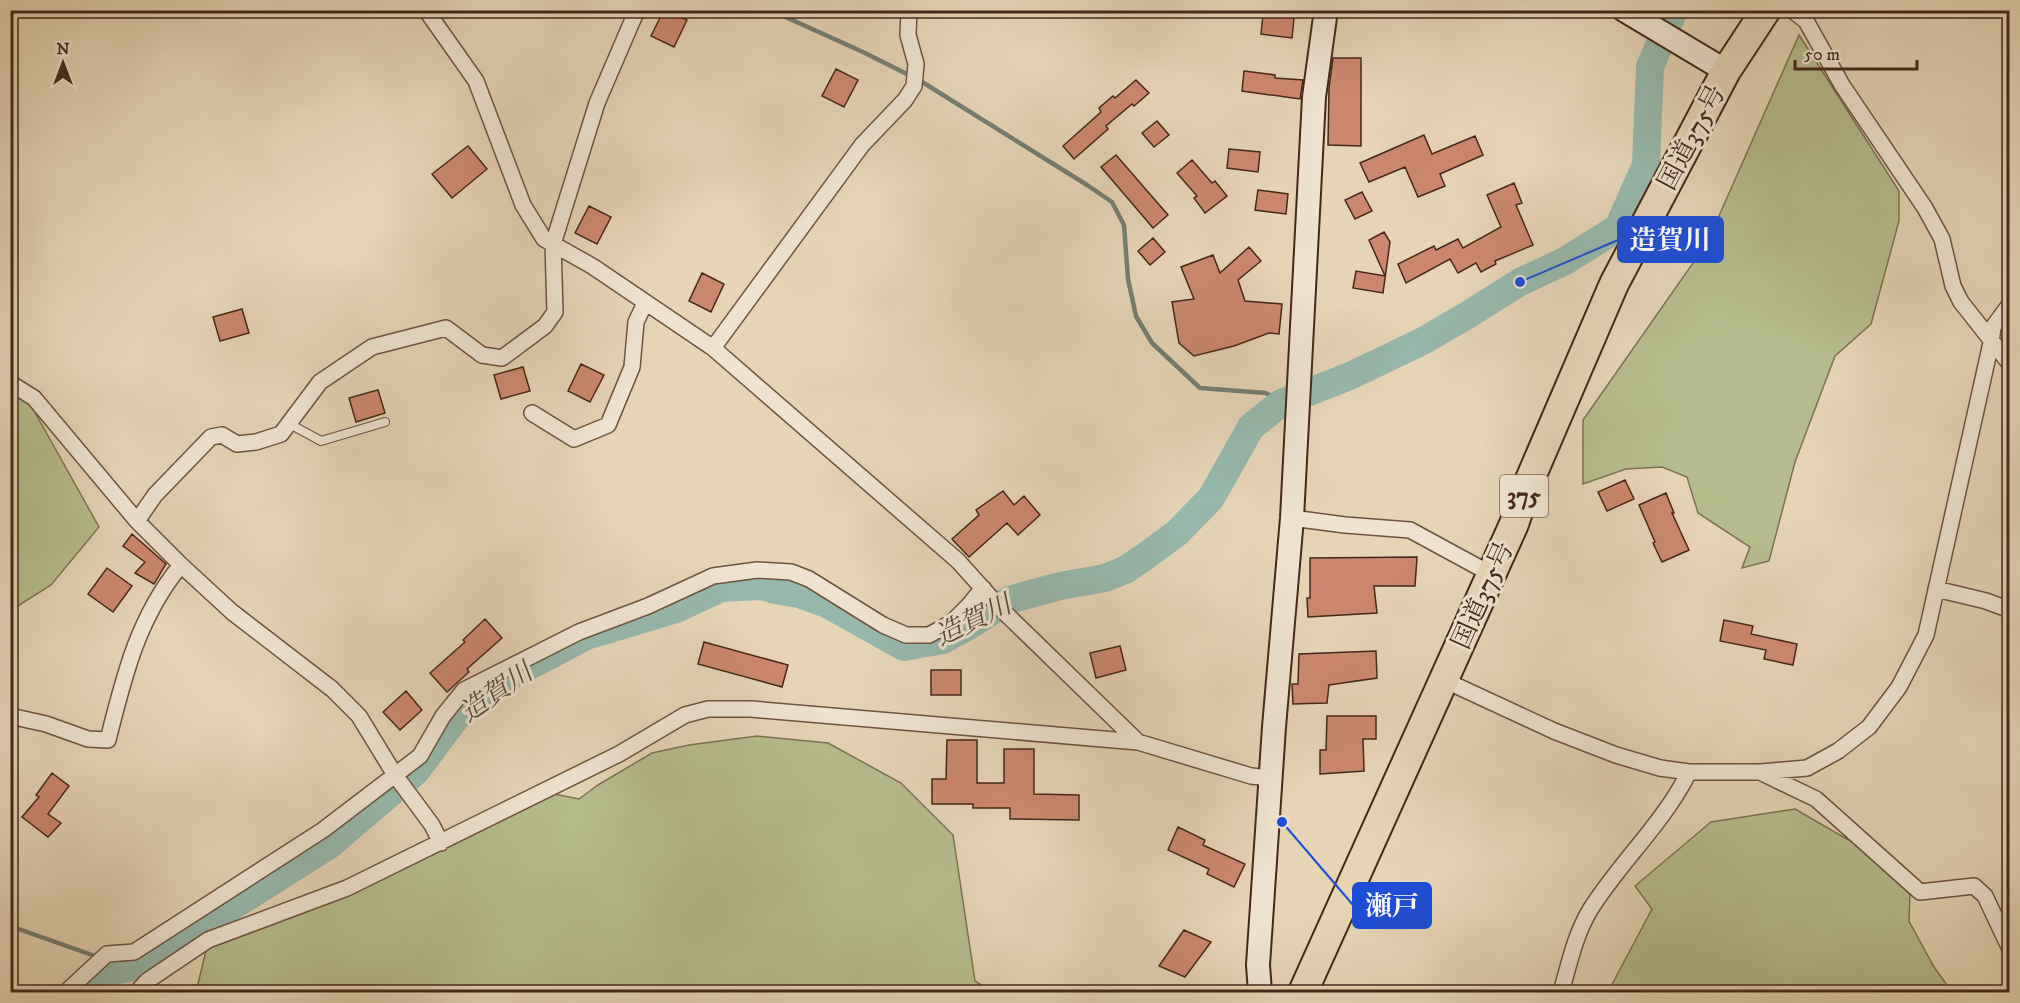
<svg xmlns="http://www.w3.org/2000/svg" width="2020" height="1003" font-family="'IM FELL DW Pica','Noto Serif JP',serif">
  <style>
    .green { fill: #b6bc8d; stroke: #7e7252; stroke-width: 1.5 }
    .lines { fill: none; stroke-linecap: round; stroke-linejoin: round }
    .stream { stroke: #767e70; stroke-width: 4.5 }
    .river { stroke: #96b8ab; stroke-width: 28 }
    .building { fill: #cc886e; stroke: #462818; stroke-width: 1.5 }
    .lane-casing { stroke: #6e533f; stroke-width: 10 }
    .street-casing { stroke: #6e533f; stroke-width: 18 }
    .secondary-casing { stroke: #462818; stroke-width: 26 }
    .highway-casing { stroke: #462818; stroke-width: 32 }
    .lane { stroke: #efe3cf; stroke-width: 8 }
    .street { stroke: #efe3cf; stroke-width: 15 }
    .secondary { stroke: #efe3cf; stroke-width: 22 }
    .highway { stroke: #e6d4b5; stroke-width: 28 }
    .labels { text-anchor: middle; stroke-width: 6; stroke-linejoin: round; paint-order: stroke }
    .shield { fill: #efe3cf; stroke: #79604f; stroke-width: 1.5 }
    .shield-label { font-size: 24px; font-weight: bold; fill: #462818 }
    .street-label { font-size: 26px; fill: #462818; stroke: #efe3cf }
    .water-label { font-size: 27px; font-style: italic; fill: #5a4c3d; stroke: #efe3cf }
    .leader { fill: none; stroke: #1d4ed8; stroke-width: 2 }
    .callout-dot { fill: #1d4ed8; stroke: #efe3cf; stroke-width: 2 }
    .callout { fill: #1d4ed8; stroke: #1d4ed8; stroke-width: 2 }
    .callout-label { font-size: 27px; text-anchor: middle; font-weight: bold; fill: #fff }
  </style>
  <rect width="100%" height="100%" fill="#e6d4b5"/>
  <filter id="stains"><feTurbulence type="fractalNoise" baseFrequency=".00333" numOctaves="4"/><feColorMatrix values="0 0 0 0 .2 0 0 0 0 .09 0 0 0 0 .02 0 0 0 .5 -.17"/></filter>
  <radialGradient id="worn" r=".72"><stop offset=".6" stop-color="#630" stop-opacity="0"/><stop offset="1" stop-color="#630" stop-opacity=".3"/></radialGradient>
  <path class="green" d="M1799 35 1899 191V221L1871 324 1835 356 1795 462 1769 561 1742 568 1750 547 1698 513 1687 477 1662 467 1626 469 1583 484V420L1707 243Z
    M10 389 28 400 99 527 51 585 13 609 12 638H10Z
    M757 736 828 743 901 783 953 835 975 981 992 992H196L209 938 330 895 539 791 579 799 598 785 652 753 689 745Z
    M1795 809 1866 850 1910 894 1909 921 1934 967 1952 992H1608L1652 909 1635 886 1711 822Z"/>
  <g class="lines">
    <path class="stream" d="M770 10 863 52 911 76
      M919 80 1087 185 1112 202 1124 225 1128 279 1136 316 1152 343 1200 388 1266 393 1281 403
      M10 926 95 956
      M109 963 125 969"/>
    <path class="river" d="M84 992 106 972 136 967 328 846 416 771 461 711 512 675 586 636 676 609 721 588 762 586 775 590 799 594 827 604 904 647 943 640 967 627 1009 600 1060 586 1105 578 1125 570 1143 558 1177 533 1211 498 1251 427 1281 403 1350 376 1423 341 1466 316 1520 282 1565 261 1618 228 1646 165 1650 67 1674 10"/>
  </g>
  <path class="building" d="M664 10 687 20 674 47 651 36Z
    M1263 15 1294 18 1292 38 1261 34Z
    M1333 58H1361V146L1328 145 1329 88Z
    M836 69 858 80 844 107 822 96Z
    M1244 71 1275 75V78L1303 80 1300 99 1242 91Z
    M1136 80 1149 93 1134 106 1132 104 1106 126 1108 129 1074 159 1063 146 1101 112 1099 108 1113 96 1115 98Z
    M1157 121 1169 135 1154 147 1142 133Z
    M1424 135 1432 154 1475 136 1483 155 1440 174 1445 186 1418 197 1405 167 1369 182 1360 163Z
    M468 146 487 169 452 198 432 174Z
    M1229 149 1260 152 1258 172 1227 168Z
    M1116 155 1168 215 1153 228 1101 167Z
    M1192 160 1212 183 1215 181 1227 196 1205 213 1194 198 1197 196 1177 173Z
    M1514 183 1522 203 1516 205 1533 245 1495 261 1496 264 1481 272 1476 263 1458 273 1450 259 1406 283 1398 264 1434 246 1436 250 1458 239 1463 248 1501 227 1487 195Z
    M1258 190 1288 194 1286 214 1255 210Z
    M1362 192 1372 211 1355 219 1345 200Z
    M589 206 611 217 597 244 575 233Z
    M1384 232 1390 242 1383 293 1353 288 1356 271 1385 276 1369 240Z
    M1153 238 1165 252 1150 265 1138 251Z
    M1249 247 1261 261 1238 280 1245 301 1282 304 1279 334 1269 333 1234 346 1194 356 1179 343 1172 302 1194 299 1181 267 1213 255 1220 273Z
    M702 273 724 284 711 312 689 301Z
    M242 309 249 333 220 341 213 317Z
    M581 364 604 375 590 402 568 391Z
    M523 367 530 391 501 399 494 375Z
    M378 390 385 413 356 422 349 398Z
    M1625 480 1634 499 1607 511 1598 492Z
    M1003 491 1014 505 1024 496 1040 515 1018 535 1007 523 969 557 952 539 979 515 976 510Z
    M1666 493 1674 513H1672L1689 550 1662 562 1653 543 1655 542 1639 505Z
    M132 534 166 564 154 584 135 573 145 562 123 546Z
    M1417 557 1415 586H1374L1377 613 1308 617 1307 598H1310V558Z
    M107 568 132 586 113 612 88 594Z
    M485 619 502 638 467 669 469 672 447 692 430 673 465 642 463 640Z
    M1724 620 1753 626 1751 634 1797 644 1793 665 1764 659 1766 650 1720 641Z
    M704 642 788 665 782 687 698 664Z
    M1120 646 1126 670 1096 678 1090 653Z
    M1376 651 1377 678 1329 685 1327 703 1293 704 1292 684H1298L1299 654Z
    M931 670H961V695H931Z
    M406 691 422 710 400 730 383 712Z
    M1327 716H1376V739H1363L1364 771 1320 774V750H1326Z
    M947 740H977V783H1004V749H1034V794L1079 795V820L1010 819V808H973V804H932V779H946Z
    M52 773 69 786 48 814 61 823 48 837 22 817 39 797 36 795Z
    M1178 827 1205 840 1203 845 1245 864 1234 887 1207 874 1209 869 1168 850Z
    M1184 930 1211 942 1185 977 1159 966Z"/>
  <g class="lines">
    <defs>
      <path id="lane" d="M288 423 321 441 385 422"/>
      <path id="street" d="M426 10 476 81 523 205 544 239 592 266 713 348 958 561 1003 611 1138 742
        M1792 10 1806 21 1842 85 1925 208 1942 239 1953 286 1961 302 2010 364
        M713 348 862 145 905 100 914 86 916 64 908 35 909 10
        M10 383 34 398 137 521 181 565 232 612 332 689 359 716 395 775 432 825 441 843
        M532 413 574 439 608 425 632 367 636 322 645 303
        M1292 518 1345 525 1410 530 1491 574
        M137 521 155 495 211 437 222 435 237 444 256 442 281 434 320 382 372 347 446 328 482 355 502 358 545 326 555 312 553 244 597 103 637 10
        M1936 589 1986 601 2010 610
        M1444 680 1554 731 1616 755 1660 768 1689 772H1761L1807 768 1838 751 1869 727 1899 687 1926 635 1991 343 1993 327 2010 304
        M10 716 46 724 88 739 108 740C124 676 138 617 181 565
        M1762 773 1816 799 1920 892 1974 886 1985 896 2010 949
        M66 992 107 954 134 952 323 830 420 756 443 716 464 690 579 632 648 606 713 576 757 570 791 572 809 579 883 625 906 635H929L951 623 969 605 983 588
        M137 992 147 981 208 940 347 888 619 754 685 715 708 709H751L1138 742 1251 776 1271 778
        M1561 992C1569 965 1575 935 1590 910 1620 862 1663 824 1689 772"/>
      <path id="secondary" d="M1624 10 1726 71
        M1260 992 1258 965 1274 727 1292 518 1314 97 1326 10"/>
      <path id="highway" d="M1303 992 1514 524 1525 491 1614 284 1726 71 1766 10"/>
    </defs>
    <use href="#lane" class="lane-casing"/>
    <use href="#street" class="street-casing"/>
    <use href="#secondary" class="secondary-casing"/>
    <use href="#highway" class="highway-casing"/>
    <use href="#lane" class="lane"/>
    <use href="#street" class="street"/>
    <use href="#secondary" class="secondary"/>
    <use href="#highway" class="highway"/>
  </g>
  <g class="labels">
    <rect class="shield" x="1500" y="475" width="48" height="42" rx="4.5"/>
    <g class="shield-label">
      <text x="1524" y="504">375</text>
    </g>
    <g class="street-label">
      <text transform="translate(1691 137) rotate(-62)" y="9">国道375号</text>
      <text transform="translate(1482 595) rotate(-66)" y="9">国道375号</text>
    </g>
    <g class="water-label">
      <text transform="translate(973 620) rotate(-26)" y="9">造賀川</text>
      <text transform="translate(496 692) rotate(-35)" y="9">造賀川</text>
    </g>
  </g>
  <path class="leader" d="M1520 282L1618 240M1282 822L1353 905"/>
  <g class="callout-dot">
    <circle cx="1520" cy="282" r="6"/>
    <circle cx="1282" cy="822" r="6"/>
  </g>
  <g class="callout">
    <rect x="1618" y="217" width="105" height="45" rx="6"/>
    <rect x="1353" y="883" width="78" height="45" rx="6"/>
  </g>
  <g class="callout-label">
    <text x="1670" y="249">造賀川</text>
    <text x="1392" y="915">瀬戸</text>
  </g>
  <rect width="2020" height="1003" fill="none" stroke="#e6d4b5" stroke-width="36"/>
  <rect x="12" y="12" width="1996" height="979" fill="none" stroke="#462818" stroke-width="3"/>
  <rect x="18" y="18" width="1984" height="967" fill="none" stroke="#462818" stroke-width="1.5"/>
  <g transform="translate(63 63)" stroke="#efe3cf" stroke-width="4.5" paint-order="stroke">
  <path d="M0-4.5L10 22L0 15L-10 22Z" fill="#462818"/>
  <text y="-9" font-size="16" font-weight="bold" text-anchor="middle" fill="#462818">N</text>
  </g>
  <path d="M1795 60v9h122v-9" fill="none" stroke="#462818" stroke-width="3"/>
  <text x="1804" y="60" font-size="18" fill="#462818" stroke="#efe3cf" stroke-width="4.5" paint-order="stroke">50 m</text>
  <rect width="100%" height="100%" filter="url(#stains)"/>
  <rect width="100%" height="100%" fill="url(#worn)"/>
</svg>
